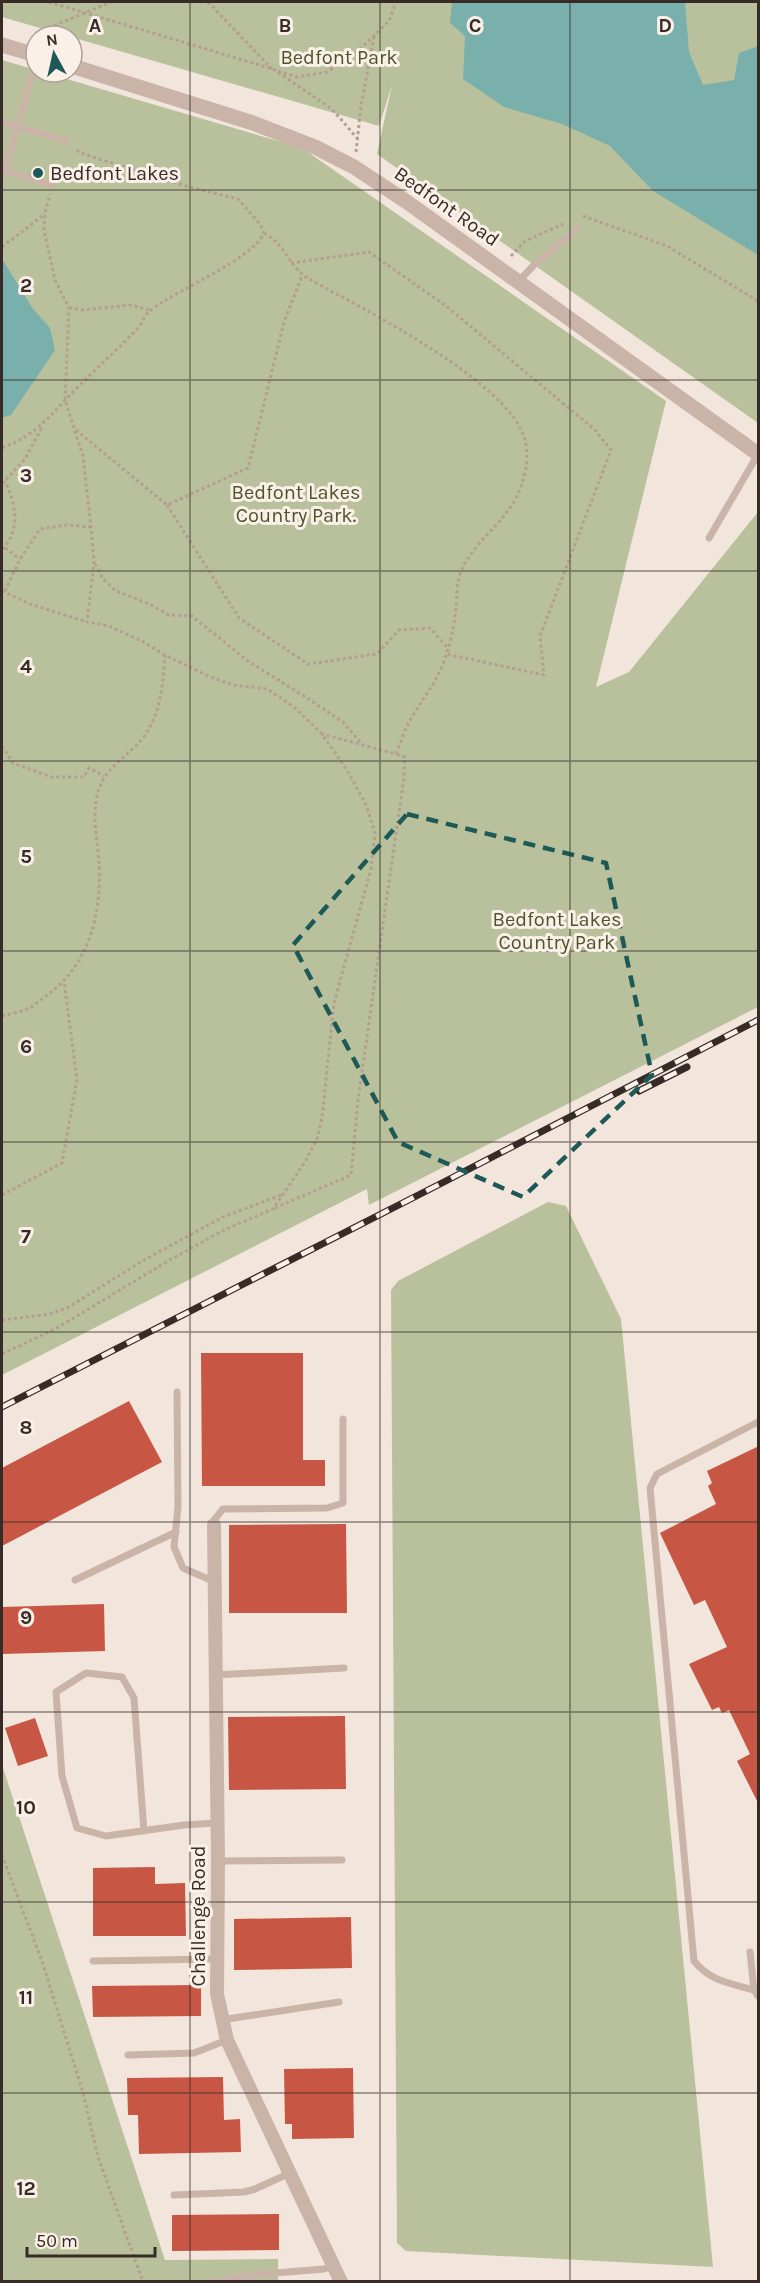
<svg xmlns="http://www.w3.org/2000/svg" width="760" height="2283" font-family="Karla,sans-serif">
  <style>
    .green { fill: #b8c19b }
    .water { fill: #7ab0ac }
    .building { fill: #c75744 }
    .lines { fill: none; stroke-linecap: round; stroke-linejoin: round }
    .path { stroke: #b69d91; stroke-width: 3; stroke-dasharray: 3 3; stroke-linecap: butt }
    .service { stroke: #cab4a7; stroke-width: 7 }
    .minor { stroke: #cab4a7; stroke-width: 14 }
    .tertiary { stroke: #cab4a7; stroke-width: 15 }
    .rail-casing { stroke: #372b28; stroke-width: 7 }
    .rail { stroke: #faf0e8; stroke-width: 4.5; stroke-dasharray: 14; stroke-linecap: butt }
    .marked { fill: none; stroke: #1d5957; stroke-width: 4.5; stroke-dasharray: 12 8; stroke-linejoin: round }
    .grid { fill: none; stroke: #372b28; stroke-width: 1.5; stroke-opacity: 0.55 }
    .poi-dot { fill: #1d5957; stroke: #faf0e8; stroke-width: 2 }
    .labels { text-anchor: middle; stroke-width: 6; stroke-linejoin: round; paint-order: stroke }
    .park-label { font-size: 20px; fill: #4a552b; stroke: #faf0e8 }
    .poi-label { font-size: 20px; fill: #372b28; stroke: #faf0e8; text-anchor: start }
    .street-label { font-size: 20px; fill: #372b28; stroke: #faf0e8 }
    .grid-label { font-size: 20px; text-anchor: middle; font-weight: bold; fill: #372b28; stroke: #faf0e8; stroke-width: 6; stroke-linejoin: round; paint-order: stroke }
  </style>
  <rect width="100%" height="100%" fill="#f2e5db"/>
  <path class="green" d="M2 2H758V423L377 154 392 85 379 126 2 17Z
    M2 60 36 70V72H43L302 148 666 401 596 687 629 672 758 512V1007L369 1205 367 1189 2 1375Z
    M548 1202 566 1206 621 1319 713 2267 406 2251 397 2243 391 1290 398 1281Z
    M2 1765 165 2260 278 2259V2281H2Z"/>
  <path class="water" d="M452 2H685L689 52 703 85 734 80 739 53 758 46V255L653 191 610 146 562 124 504 107 463 79 465 36 450 23Z
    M2 259 33 309 50 328 55 350 11 415 2 418Z"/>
  <path class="building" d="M201 1353H303V1460H325V1486H202Z
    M129 1401 162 1462 2 1546V1468Z
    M759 1446V1805L737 1761 750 1754 729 1710 722 1713 719 1707 712 1710 689 1664 727 1647 705 1600 694 1605 660 1533 716 1504 708 1486 712 1483 707 1471Z
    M346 1524 347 1613H229V1525Z
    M104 1604 105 1651 2 1654V1607Z
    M345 1716 346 1789 229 1790 228 1717Z
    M35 1718 48 1756 18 1766 5 1728Z
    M155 1867V1884L185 1883 186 1936H93V1868Z
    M351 1917 352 1968 234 1970V1919Z
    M201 1985V2016L93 2017 92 1986Z
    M353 2068 354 2138 292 2139V2124H285L284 2069Z
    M223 2077 224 2120 240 2119 241 2152 139 2154 138 2115H128L127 2078Z
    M279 2214V2250L172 2251V2215Z"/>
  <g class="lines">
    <path class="path" d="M49 2 273 69 332 109 357 138
      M208 2 272 69
      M49 36 53 26 111 2
      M278 71 297 77 327 72 356 53 389 21 396 2
      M356 152 361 106 374 37
      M583 216 667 246 758 301
      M264 233C288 246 288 268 311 280 363 309 510 382 525 440 529 456 526 474 520 489 509 519 479 537 464 565 456 579 457 594 456 609 454 626 451 642 445 658 438 680 424 697 412 717 405 728 401 742 396 754L322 734
      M2 247 45 214
      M511 256 525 241 563 224
      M291 263 369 252 446 306 594 429 611 450 540 636 544 675 446 654
      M69 308 83 310 131 305 150 310
      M76 430 167 505 248 468 284 322 302 276
      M2 448C42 432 50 414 79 386 98 367 119 348 138 328 143 322 145 314 151 310 176 290 252 260 264 233L260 224 238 199 189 187 80 153 75 148
      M2 484 25 459 42 427
      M167 505 239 618 308 664 377 654 399 630 430 628 448 648
      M5 548 20 559
      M2 549C21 531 16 503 5 481
      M95 564 103 579 116 591 149 604 169 615 192 616 248 661 307 698 343 722 362 744
      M2 591 30 604 87 622
      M5 591 20 559 40 529 67 525 91 527
      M2 746 13 763 51 777H84L89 768 104 776
      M2 1016C10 1014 20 1012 28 1009 33 1006 38 1002 43 998 89 967 102 915 99 862 97 840 91 810 99 789 107 766 128 756 143 738 161 714 163 684 165 655
      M2 1195 62 1163 77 1080 64 981
      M275 1208 351 1175 358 1100 404 777 405 757 396 754
      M2 1320 50 1314 67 1308 144 1260 223 1217 284 1194
      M2 1354 57 1328 168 1261 222 1231 273 1209 305 1162 317 1139 322 1118 334 1003 371 869 375 833 366 805 347 770 321 733 293 706 267 689 233 685 206 675 165 655 142 641 109 626 87 622 94 562 91 527 83 456 65 400 69 308 55 280 44 230 45 213 50 194
      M2 1855 43 1964 83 2093 98 2157 143 2282"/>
    <path class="service" d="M2 122 67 141
      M2 170 52 185
      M5 171 36 60
      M518 282 534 265 578 228
      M709 538 758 454
      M177 1392 178 1507 174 1547 183 1568 215 1582
      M758 1422 657 1474 650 1488 694 1961C711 1982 730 1983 754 1990L758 1996
      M214 1525V1520L223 1509 327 1508 343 1503V1419
      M75 1580 176 1532
      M215 1675 344 1668
      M144 1831 134 1698 122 1677 86 1673 56 1692 62 1776 77 1828 106 1836 184 1825 217 1823
      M218 1861 342 1860
      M750 1952 754 1990
      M93 1961 217 1959
      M221 2020 339 2002
      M128 2055 194 2053 227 2040
      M174 2195 244 2192 255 2189 290 2173
      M214 2282 251 2275 324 2269 333 2266"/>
    <path class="minor" d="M214 1525 218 1861 217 1994 227 2040 341 2282"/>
    <path class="tertiary" d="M2 45 36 55
      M72 66 253 123 315 147 354 167 407 202 758 454"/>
    <defs>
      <path id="rail" d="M639 1091 687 1067
        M2 1407 438 1185 758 1020"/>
    </defs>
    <use href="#rail" class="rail-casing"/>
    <use href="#rail" class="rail"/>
  </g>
  <path class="marked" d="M407 814 606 863 652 1075 523 1197 398 1142 293 945Z"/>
  <path class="grid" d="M190 2V2282M380 2V2282M570 2V2282M2 190H758M2 380H758M2 571H758M2 761H758M2 951H758M2 1142H758M2 1332H758M2 1522H758M2 1712H758M2 1902H758M2 2093H758"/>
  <circle class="poi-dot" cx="38" cy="173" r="6"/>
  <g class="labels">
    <g class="park-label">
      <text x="339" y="64">Bedfont Park</text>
      <text x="296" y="499">Bedfont Lakes<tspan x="296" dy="23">Country Park.</tspan></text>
      <text x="557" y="926">Bedfont Lakes<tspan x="557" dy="23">Country Park</tspan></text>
    </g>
    <g class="poi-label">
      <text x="50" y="180">Bedfont Lakes</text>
    </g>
    <g class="street-label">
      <text transform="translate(447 206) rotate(35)" y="7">Bedfont Road</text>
      <text transform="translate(198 1916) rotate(-90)" y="7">Challenge Road</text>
    </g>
  </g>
  <g class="grid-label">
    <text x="95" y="32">A</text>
    <text x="285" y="32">B</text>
    <text x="475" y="32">C</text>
    <text x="665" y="32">D</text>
    <text x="26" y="292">2</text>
    <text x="26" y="482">3</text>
    <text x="26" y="673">4</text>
    <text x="26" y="863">5</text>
    <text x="26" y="1053">6</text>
    <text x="26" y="1243">7</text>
    <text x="26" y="1434">8</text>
    <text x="26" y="1624">9</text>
    <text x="26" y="1814">10</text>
    <text x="26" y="2004">11</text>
    <text x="26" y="2195">12</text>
  </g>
  <rect width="760" height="2283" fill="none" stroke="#372b28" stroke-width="6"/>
  <g transform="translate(54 54) rotate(352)"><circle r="28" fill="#faf0e8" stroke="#aca19b" stroke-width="1.5"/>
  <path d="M0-4.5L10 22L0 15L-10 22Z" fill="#1d5957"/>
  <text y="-9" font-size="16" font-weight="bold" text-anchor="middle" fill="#372b28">N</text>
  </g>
  <path d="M27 2247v9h128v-9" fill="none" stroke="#372b28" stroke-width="3"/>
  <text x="36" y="2247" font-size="18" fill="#372b28" stroke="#faf0e8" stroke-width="4.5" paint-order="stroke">50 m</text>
</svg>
